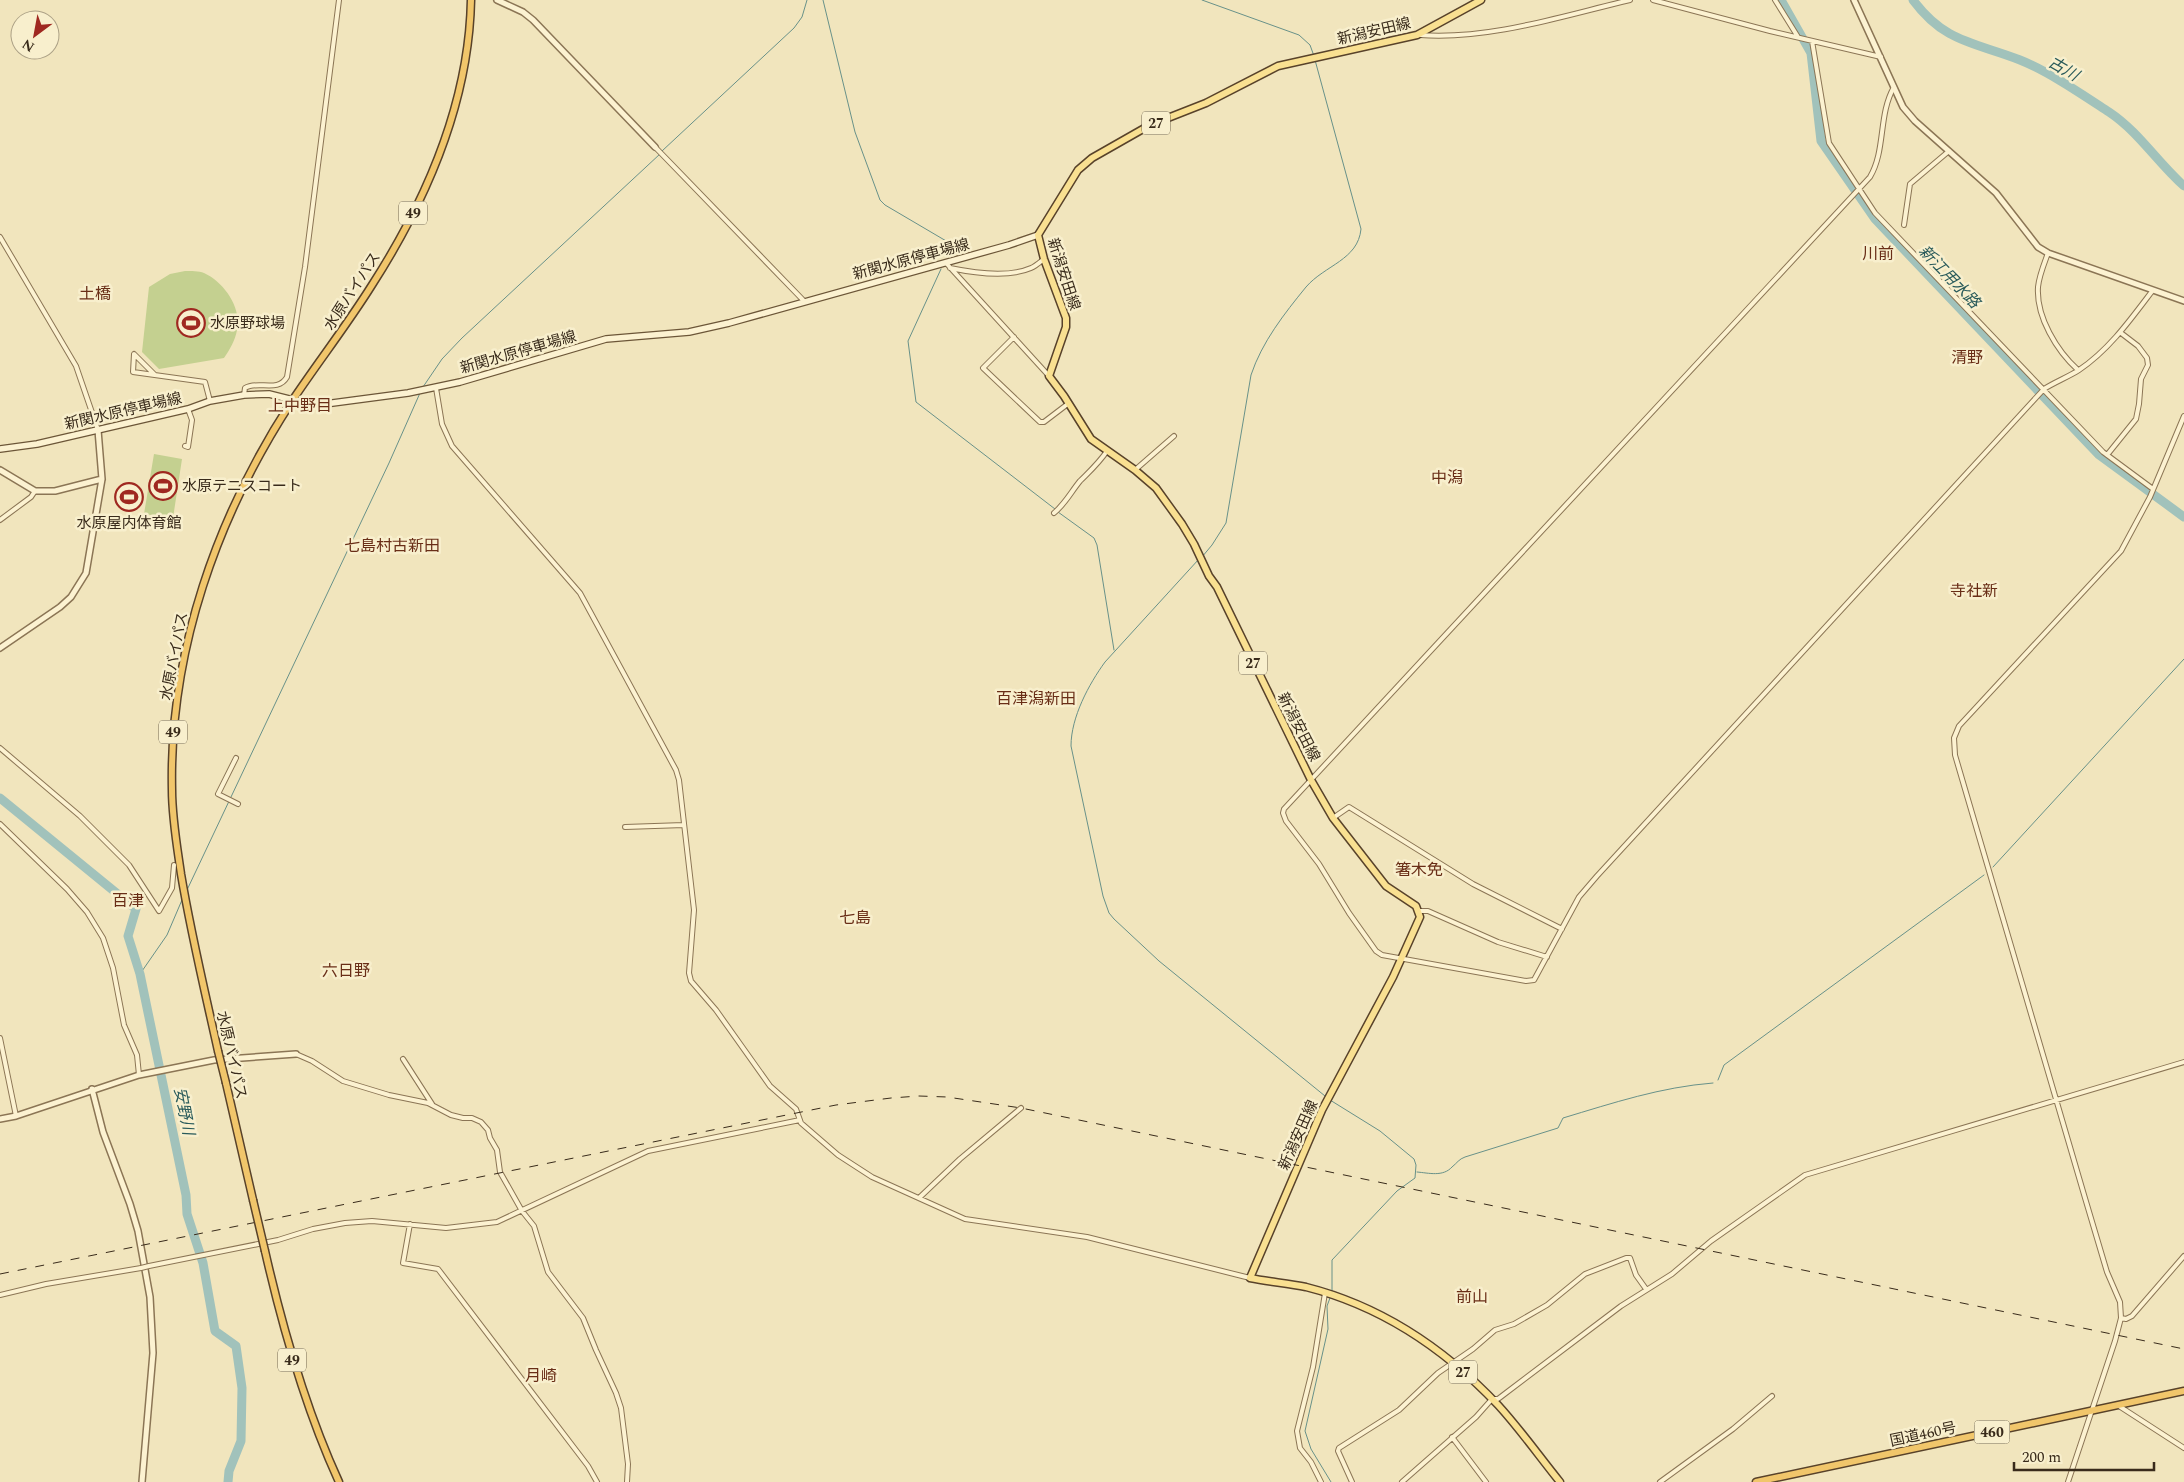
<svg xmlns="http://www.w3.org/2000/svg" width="2184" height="1482" font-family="Spectral,'Noto Sans JP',serif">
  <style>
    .green { fill: #c4d090 }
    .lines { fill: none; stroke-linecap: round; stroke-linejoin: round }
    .stream { stroke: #689189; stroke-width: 1 }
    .river { stroke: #a1c2bb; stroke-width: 9 }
    .minor-casing { stroke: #8b7555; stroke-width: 6 }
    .tertiary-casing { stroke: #8b7555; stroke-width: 8 }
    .secondary-casing { stroke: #6c5638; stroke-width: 8 }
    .primary-casing { stroke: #58422a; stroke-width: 9 }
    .trunk-casing { stroke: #58422a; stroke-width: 9 }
    .minor { stroke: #fcf2d1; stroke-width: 4 }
    .tertiary { stroke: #fcf2d1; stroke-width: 5 }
    .secondary { stroke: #fcf2d1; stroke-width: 5.5 }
    .primary { stroke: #f9e091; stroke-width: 6 }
    .trunk { stroke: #f1c66b; stroke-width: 6 }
    .rail { stroke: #392b1b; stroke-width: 1; stroke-dasharray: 9 9; stroke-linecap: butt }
    .minor-bridge-casing { stroke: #8b7555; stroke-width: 6; stroke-linecap: butt }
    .trunk-bridge-casing { stroke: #58422a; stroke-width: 9; stroke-linecap: butt }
    .minor-bridge { stroke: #fcf2d1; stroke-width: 4 }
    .trunk-bridge { stroke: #f1c66b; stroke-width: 6 }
    .labels { text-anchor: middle; stroke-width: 5; stroke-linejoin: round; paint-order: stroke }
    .shield { fill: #f8efcd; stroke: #726650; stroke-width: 1 }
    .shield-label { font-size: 14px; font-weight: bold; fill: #392b1b }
    .street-label { font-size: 15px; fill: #392b1b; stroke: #f8efcd }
    .poi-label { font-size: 15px; fill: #392b1b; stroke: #f8efcd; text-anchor: start }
    .water-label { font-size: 16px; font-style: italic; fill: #295a5a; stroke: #f8efcd }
    .neighbourhood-label { font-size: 16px; fill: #692e17; stroke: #f8efcd }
  </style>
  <rect width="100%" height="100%" fill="#f1e5bd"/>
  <path class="green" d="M185 271C191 271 199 271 204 273 224 282 242 308 237 330 235 341 230 349 224 358L159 369 142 352 149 287 170 274Z
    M154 454 182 459 173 518 144 514Z"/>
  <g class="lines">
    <path class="stream" d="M823 0 855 132 880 200 885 205 953 245 947 257
      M1202 0 1299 35 1310 45 1314 56
      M662 151 794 28 802 17 807 0
      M941 269 908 341 916 402 1055 509
      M423 387 442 359 462 338 660 154
      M1058 512 1094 538 1097 545 1114 650
      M1202 557 1212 545 1226 523 1251 375C1262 342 1284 314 1306 287 1325 265 1358 260 1361 229L1315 60
      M1199 559 1105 662C1089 684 1071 717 1071 746L1103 896 1109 913 1114 919 1159 961 1325 1096
      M1993 867 2184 659
      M187 890 389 463 420 393
      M140 974 167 935 182 900
      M1718 1080 1724 1065 1984 875
      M1330 1100 1380 1131 1414 1159 1416 1165 1415 1178 1397 1191 1332 1260V1292
      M1417 1172C1429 1173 1443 1177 1452 1167 1457 1163 1459 1159 1465 1157L1558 1128 1563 1118C1613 1103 1661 1087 1713 1083
      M1330 1298 1327 1306 1328 1329 1305 1431 1311 1449 1331 1482"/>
    <path class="river" d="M1781 0 1811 53 1821 141 1875 219 2098 454 2184 517
      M1913 0C1945 43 1974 42 2020 60 2048 71 2083 95 2109 112 2139 132 2157 162 2184 186
      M0 798 136 909 128 936 140 974 186 1195 187 1214 203 1263 215 1331 236 1346 242 1388 241 1441 229 1471 228 1482"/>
    <defs>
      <path id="minor" d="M1653 0 1770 31 1881 57
        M1775 0 1798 37
        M1420 35C1490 40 1562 16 1630 0
        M1812 41 1829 143 1875 213 2103 452 2153 489
        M1894 87C1878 115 1886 150 1870 177L1284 809 1283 813 1286 821 1319 864 1349 913 1376 951 1382 955 1526 981 1534 980 1579 897 1597 876 2044 389C2055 382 2068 377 2079 370 2109 350 2131 319 2153 290
        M655 147 804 301
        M1904 225 1910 184 1949 151
        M0 237 76 366 98 430
        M2048 253C2044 264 2039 276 2038 287 2036 317 2057 351 2078 370
        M946 263 1049 376
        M950 268C974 273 1008 278 1031 268 1036 266 1040 262 1044 259
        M1014 337 983 368 1040 422H1044L1069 403
        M155 375 134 354 133 372 205 382 210 401
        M436 388 442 424 452 446 580 593 676 770 679 780 694 910 689 973 691 981 716 1010 770 1086 796 1109 801 1123 838 1155 872 1177 965 1219 1087 1237 1250 1278
        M244 395 245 388C258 380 278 393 287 377L305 267 339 0
        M185 446 188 447 192 420 188 409
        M2107 455 2136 419 2139 404 2141 379 2148 365 2147 358 2138 346 2121 333
        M1135 470 1174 436
        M1054 513C1065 504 1071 492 1080 481 1090 471 1099 463 1107 451
        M0 520 31 497 35 491
        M0 748 80 816 129 865 159 911 172 888 174 865
        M236 758 218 794 238 804
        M1333 818 1349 807 1473 884 1562 929
        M0 824 67 889 87 912 103 938 113 968 124 1025 137 1055 139 1075
        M625 827 684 825
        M1419 911H1428L1498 942 1547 957
        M0 1038 16 1116
        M296 1054 312 1061 343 1081 389 1095 428 1103 451 1115 463 1118H472L481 1122 488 1130 490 1138 497 1150 500 1172 522 1211 534 1226 548 1272 583 1318 596 1350 616 1393 621 1408 628 1464 627 1482
        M403 1059 432 1104
        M919 1198 960 1159 1021 1108
        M410 1224 403 1263 438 1269 588 1466 597 1482
        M149 1266 278 1240 313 1229 345 1223 372 1221 446 1228 497 1222 648 1151 800 1120
        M0 1295 46 1284 141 1268
        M2121 1318 2126 1319 2132 1316 2184 1256
        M2119 1406 2184 1448
        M1452 1437 1486 1482
        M1321 1482 1311 1462 1300 1448 1297 1431 1313 1367 1325 1293
        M1352 1482 1338 1451 1339 1448 1399 1410 1438 1373 1473 1349 1495 1330 1514 1324 1547 1305 1585 1274 1626 1258H1630L1636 1275 1646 1289
        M1402 1482 1476 1417 1492 1399H1498L1621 1306 1672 1274 1711 1241 1805 1175 2184 1062
        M1660 1482 1733 1429 1772 1396
        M2068 1482 2115 1341 2121 1318 2120 1302 2107 1272 2085 1198 1955 755 1954 738 1959 726 2121 551 2150 497 2184 416"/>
      <path id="tertiary" d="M497 0 523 12 533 20 655 147
        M1854 0 1903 107 1915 121 1996 193 2038 247 2048 253 2184 301
        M0 470 35 491H55L102 479
        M0 648 60 607 71 597 86 573 102 479 98 430
        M92 1089 103 1132 130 1204 138 1231 150 1297 153 1353 142 1482
        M0 1119 16 1116 139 1075 214 1060 296 1054"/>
      <path id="secondary" d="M0 449 37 444 188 409 210 401 244 395 269 394 293 400 325 404 408 393 460 382 606 339 689 332 729 323 1009 245 1038 235"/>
      <path id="primary" d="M1481 0 1417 35 1278 66 1206 103 1150 125 1092 158 1078 170 1038 235 1044 259 1066 318V327L1049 376 1064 396 1091 439 1135 470 1156 488 1182 524 1194 544 1209 576 1217 587 1311 780 1333 818 1386 886 1416 906 1420 917 1393 977 1322 1110 1250 1278C1269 1282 1288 1283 1306 1287 1381 1306 1445 1349 1498 1405 1520 1429 1539 1456 1560 1482"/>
      <path id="trunk" d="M218 1051C205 992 191 934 181 874 177 846 172 818 172 790 169 651 217 516 292 401 318 362 347 325 372 285 426 201 469 102 471 0
        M226 1083 253 1200
        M265 1251C283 1330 305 1408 339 1482
        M1756 1482 2184 1391"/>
    </defs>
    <use href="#minor" class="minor-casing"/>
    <use href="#tertiary" class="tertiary-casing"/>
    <use href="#secondary" class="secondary-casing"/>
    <use href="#primary" class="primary-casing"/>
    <use href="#trunk" class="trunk-casing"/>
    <use href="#minor" class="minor"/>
    <use href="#tertiary" class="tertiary"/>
    <use href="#secondary" class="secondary"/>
    <use href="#primary" class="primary"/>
    <use href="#trunk" class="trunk"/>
    <path class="rail" d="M0 1274 836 1105 891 1098 919 1096 947 1097 1021 1108 2184 1349"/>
    <defs>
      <path id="minor-bridge" d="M141 1268 149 1266"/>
      <path id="trunk-bridge" d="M218 1051 226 1083
        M253 1200 265 1251"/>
    </defs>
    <use href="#minor-bridge" class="minor-bridge-casing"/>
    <use href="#trunk-bridge" class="trunk-bridge-casing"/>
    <use href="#minor-bridge" class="minor-bridge"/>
    <use href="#trunk-bridge" class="trunk-bridge"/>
  </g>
  <defs>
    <symbol id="stadium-ring" viewBox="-11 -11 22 22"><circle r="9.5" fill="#f8efcd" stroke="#9f2820" stroke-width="1.5"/><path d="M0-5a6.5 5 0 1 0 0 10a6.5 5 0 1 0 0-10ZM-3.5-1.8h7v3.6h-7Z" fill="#9f2820"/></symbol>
  </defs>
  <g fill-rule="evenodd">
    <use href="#stadium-ring" x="175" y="307" width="32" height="32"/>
    <use href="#stadium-ring" x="147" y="470" width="32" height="32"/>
    <use href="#stadium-ring" x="113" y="481" width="32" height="32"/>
  </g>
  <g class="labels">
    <g class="shield">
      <rect x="1142" y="111.5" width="28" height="23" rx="4"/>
      <rect x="399" y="201.5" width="28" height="23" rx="4"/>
      <rect x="1239" y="651.5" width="28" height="23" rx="4"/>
      <rect x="159" y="720.5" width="28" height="23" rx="4"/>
      <rect x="278" y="1348.5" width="28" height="23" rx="4"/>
      <rect x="1449" y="1360.5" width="28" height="23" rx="4"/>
      <rect x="1974.5" y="1420.5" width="35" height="23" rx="4"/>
    </g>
    <g class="shield-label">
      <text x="1156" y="128">27</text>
      <text x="413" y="218">49</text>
      <text x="1253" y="668">27</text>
      <text x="173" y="737">49</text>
      <text x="292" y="1365">49</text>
      <text x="1463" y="1377">27</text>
      <text x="1992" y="1437">460</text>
    </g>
    <g class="street-label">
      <text transform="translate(1374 31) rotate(-13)" y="5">新潟安田線</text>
      <text transform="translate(911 259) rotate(-15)" y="5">新関水原停車場線</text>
      <text transform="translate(1064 274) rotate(72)" y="5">新潟安田線</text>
      <text transform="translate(352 291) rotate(-57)" y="5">水原バイパス</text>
      <text transform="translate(518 352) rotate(-16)" y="5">新関水原停車場線</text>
      <text transform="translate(123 411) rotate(-13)" y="5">新関水原停車場線</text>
      <text transform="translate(174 656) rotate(-79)" y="5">水原バイパス</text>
      <text transform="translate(1299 727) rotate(63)" y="5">新潟安田線</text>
      <text transform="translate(232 1055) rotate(77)" y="5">水原バイパス</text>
      <text transform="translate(1298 1135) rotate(-66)" y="5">新潟安田線</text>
      <text transform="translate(1923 1434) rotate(-12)" y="5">国道460号</text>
    </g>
    <g class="poi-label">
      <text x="210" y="328">水原野球場</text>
      <text x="182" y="491">水原テニスコート</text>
      <text x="129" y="528" text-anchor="middle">水原屋内体育館</text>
    </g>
    <g class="water-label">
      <text transform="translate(2064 68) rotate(30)" y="6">古川</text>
      <text transform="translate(1950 276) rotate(46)" y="6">新江用水路</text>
      <text transform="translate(185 1111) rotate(79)" y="6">安野川</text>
    </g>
    <g class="neighbourhood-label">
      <text x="1878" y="259">川前</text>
      <text x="95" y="299">土橋</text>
      <text x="1967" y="363">清野</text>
      <text x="300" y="411">上中野目</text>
      <text x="1447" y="483">中潟</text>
      <text x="392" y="551">七島村古新田</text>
      <text x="1974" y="596">寺社新</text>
      <text x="1036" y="704">百津潟新田</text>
      <text x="1419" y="875">箸木免</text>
      <text x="128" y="906">百津</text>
      <text x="855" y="923">七島</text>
      <text x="346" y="976">六日野</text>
      <text x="1472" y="1302">前山</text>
      <text x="541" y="1381">月崎</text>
    </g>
  </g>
  <g transform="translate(35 35) rotate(212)"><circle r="24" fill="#f8efcd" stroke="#aca186"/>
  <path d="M0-4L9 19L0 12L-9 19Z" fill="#9f2820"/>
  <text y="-8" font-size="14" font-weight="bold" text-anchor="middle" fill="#392b1b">N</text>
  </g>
  <path d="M2014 1462v8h140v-8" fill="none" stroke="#392b1b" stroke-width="2.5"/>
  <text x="2022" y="1462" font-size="15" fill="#392b1b" stroke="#f8efcd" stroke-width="4" paint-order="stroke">200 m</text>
</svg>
